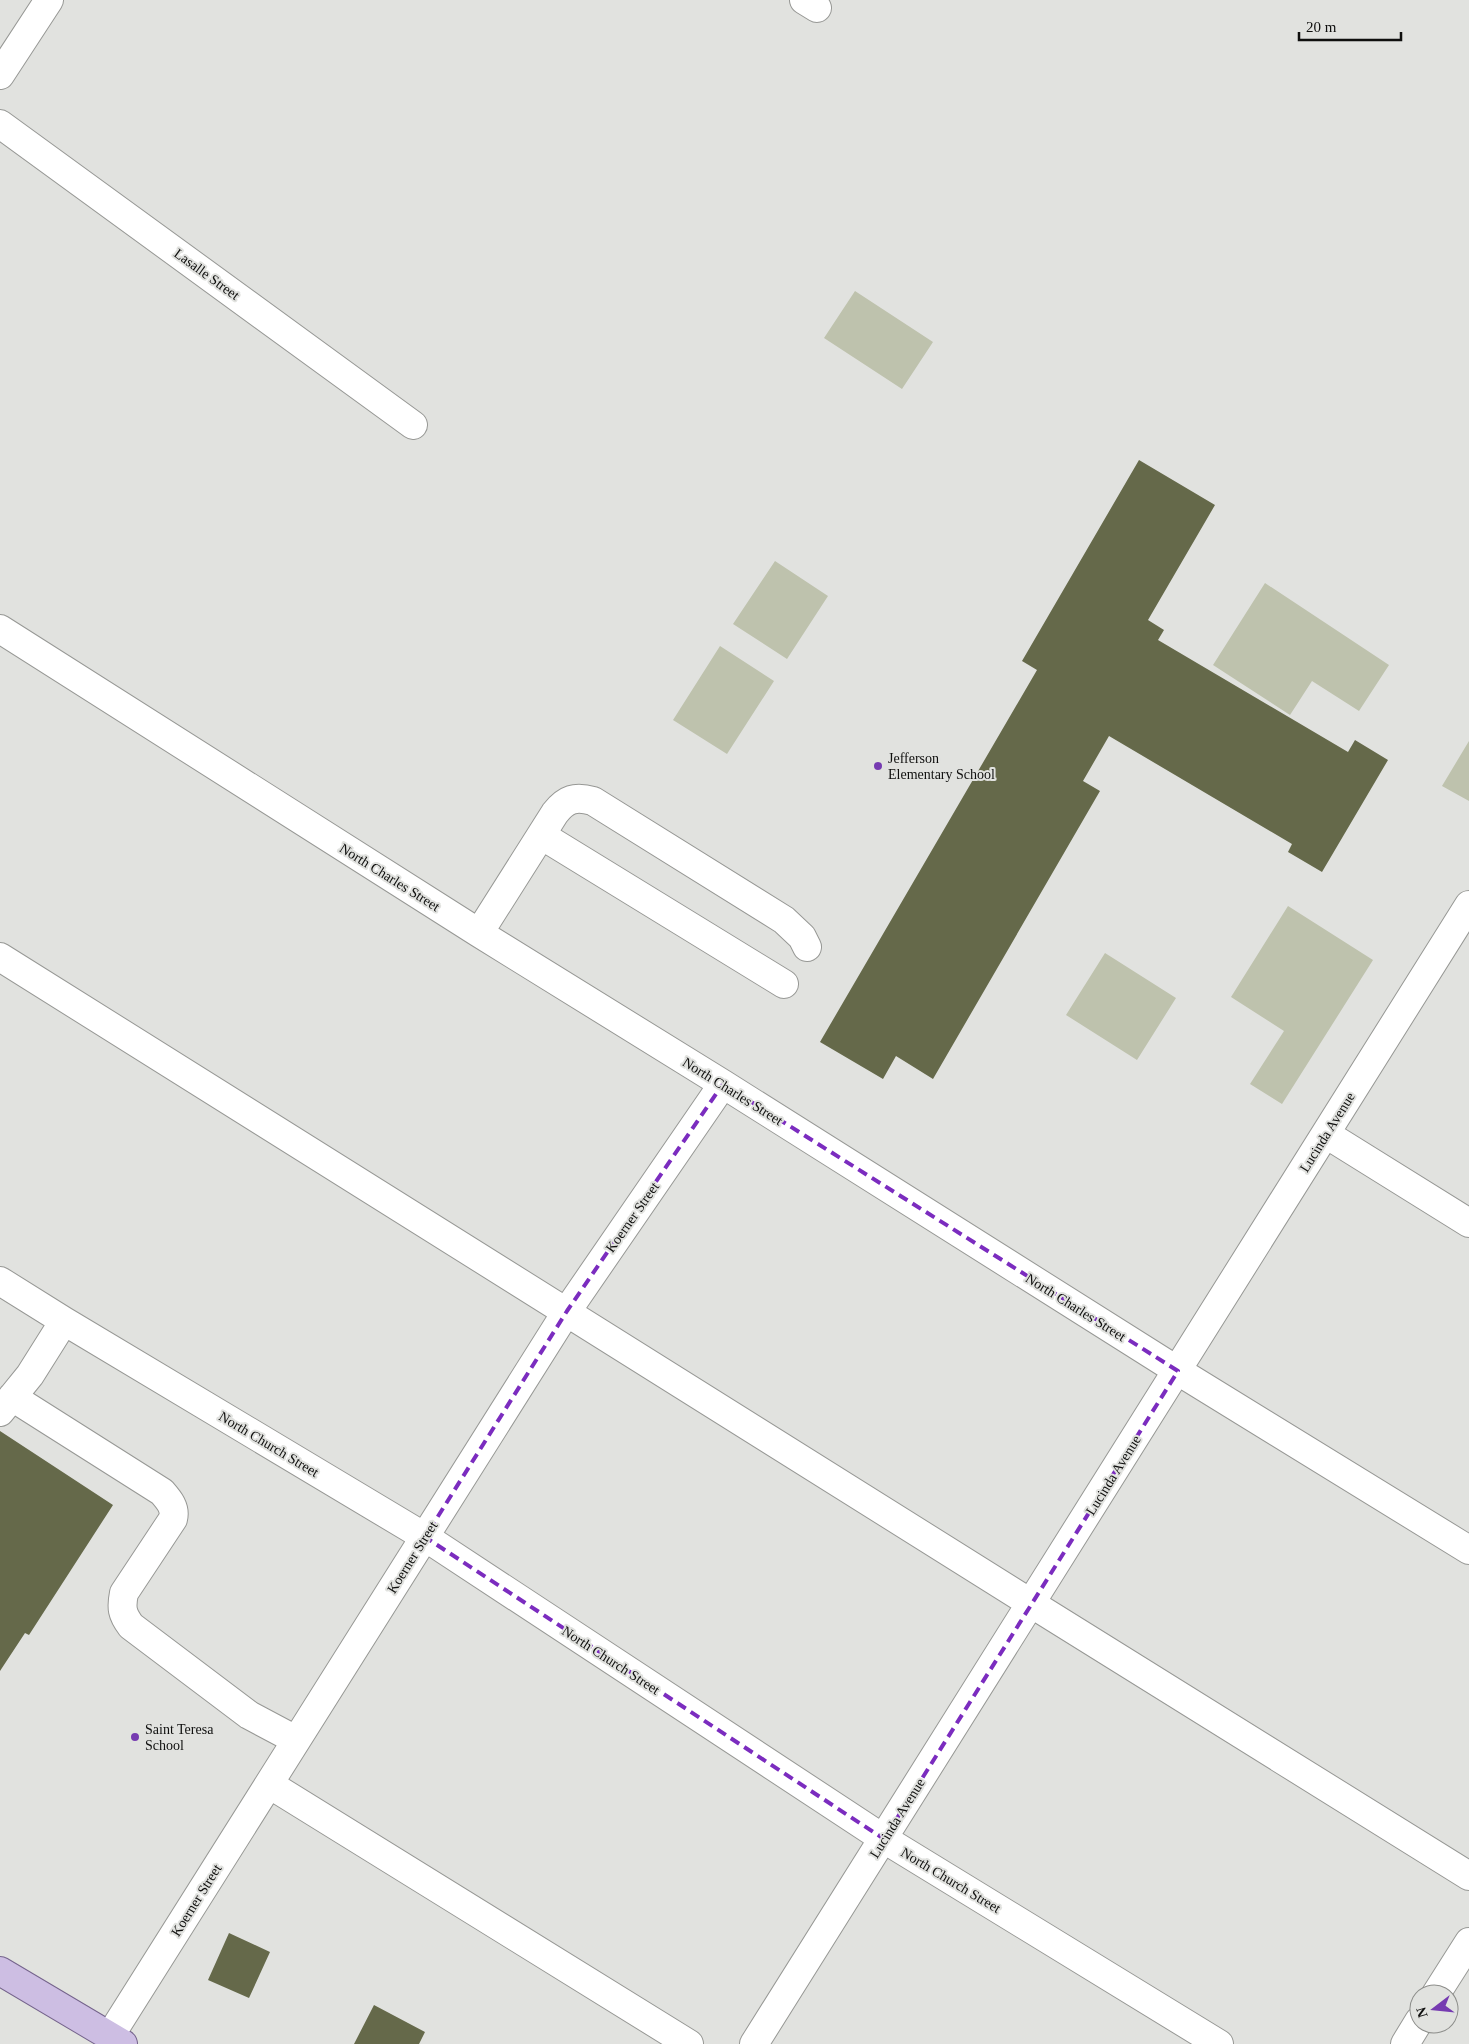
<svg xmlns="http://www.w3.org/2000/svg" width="1469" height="2044" font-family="'Times New Roman',serif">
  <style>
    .green { fill: #bec2ad }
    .building { fill: #65694a }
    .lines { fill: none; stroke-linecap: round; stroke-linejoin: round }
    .minor-casing { stroke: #979895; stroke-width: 30 }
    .major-casing { stroke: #75648c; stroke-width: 30 }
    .minor { stroke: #fff; stroke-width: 28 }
    .major { stroke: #cdbee3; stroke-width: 28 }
    .marked { fill: none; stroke: #7b2cbf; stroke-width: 4; stroke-dasharray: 10 6; stroke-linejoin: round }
    .poi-dot { fill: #763bb1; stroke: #e1e2df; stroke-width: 2 }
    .labels { text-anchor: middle; stroke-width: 4; stroke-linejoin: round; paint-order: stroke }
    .street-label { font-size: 14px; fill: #0f0f0e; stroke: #e1e2df }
    .poi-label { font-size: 14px; fill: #0f0f0e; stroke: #e1e2df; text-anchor: start }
  </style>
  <rect width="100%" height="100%" fill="#e1e2df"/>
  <path class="green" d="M855 291 933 342 902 389 824 338Z
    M775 561 828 596 787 659 733 624Z
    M1265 583 1389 665 1359 711 1312 681 1290 715 1213 665Z
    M720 646 774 681 727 754 673 720Z
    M1469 741V801L1442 786Z
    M1288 906 1373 960 1282 1104 1250 1084 1284 1031 1231 997Z
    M1105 953 1176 998 1137 1060 1066 1015Z"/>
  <path class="building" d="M1139 460 1215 505 1148 620 1164 630 1158 640 1348 752 1355 740 1388 760 1322 872 1288 852 1292 844 1109 736 1083 781 1100 791 933 1079 896 1056 883 1079 820 1042 1037 670 1022 661Z
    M0 1431 113 1505 29 1635 25 1633 0 1671Z
    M229 1933 270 1952 249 1998 208 1980Z
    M374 2005 425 2032 419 2044H354Z"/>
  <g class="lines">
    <defs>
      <path id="minor" d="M804 0 817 8
        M0 75 49 0
        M0 124 413 425
        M0 629 479 933 723 1084 1178 1371 1469 1550
        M541 835 784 984
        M479 933 555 813C566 799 575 796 593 801L784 920 802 937 807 947
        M0 957 1032 1604 1469 1876
        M1326 1134 1469 1223
        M0 1281 64 1321 425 1537 884 1839 1219 2044
        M12 1397 162 1492C169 1500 176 1508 173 1519L124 1593C121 1608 122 1614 131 1626L249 1715 296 1740
        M0 1412 30 1375 64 1321
        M269 1784 689 2044
        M1436 1994 1469 1942
        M110 2036 567 1311 723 1084
        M754 2044 1469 905
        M1405 2044 1419 2021"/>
      <path id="major" d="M0 1971 123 2044"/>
    </defs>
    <use href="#minor" class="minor-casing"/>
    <use href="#major" class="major-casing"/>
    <use href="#minor" class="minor"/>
    <use href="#major" class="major"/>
  </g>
  <path class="marked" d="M723 1084 1178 1371 884 1839 425 1537 567 1311Z"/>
  <g class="poi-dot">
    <circle cx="878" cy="766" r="5"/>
    <circle cx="135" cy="1737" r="5"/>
  </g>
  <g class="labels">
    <g class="street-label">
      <text transform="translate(207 274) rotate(36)" y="5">Lasalle Street</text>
      <text transform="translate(390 877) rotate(32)" y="5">North Charles Street</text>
      <text transform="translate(733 1091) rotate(32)" y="5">North Charles Street</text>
      <text transform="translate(1327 1132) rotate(-58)" y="5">Lucinda Avenue</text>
      <text transform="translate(632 1217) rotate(-55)" y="5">Koerner Street</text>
      <text transform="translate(1076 1307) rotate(32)" y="5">North Charles Street</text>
      <text transform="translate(269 1444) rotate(31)" y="5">North Church Street</text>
      <text transform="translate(1113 1475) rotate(-58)" y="5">Lucinda Avenue</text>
      <text transform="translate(412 1557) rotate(-58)" y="5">Koerner Street</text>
      <text transform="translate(611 1660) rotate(33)" y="5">North Church Street</text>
      <text transform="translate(897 1818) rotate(-58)" y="5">Lucinda Avenue</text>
      <text transform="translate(951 1880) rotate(31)" y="5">North Church Street</text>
      <text transform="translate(196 1900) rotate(-58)" y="5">Koerner Street</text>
    </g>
    <g class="poi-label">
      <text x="888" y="763">Jefferson<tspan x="888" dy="16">Elementary School</tspan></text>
      <text x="145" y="1734">Saint Teresa<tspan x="145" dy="16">School</tspan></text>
    </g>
  </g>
  <g transform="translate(1434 2009) rotate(254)"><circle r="24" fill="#e1e2df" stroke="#8d8e8b"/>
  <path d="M0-4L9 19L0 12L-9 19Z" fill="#763bb1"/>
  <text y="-8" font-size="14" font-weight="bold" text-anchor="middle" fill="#0f0f0e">N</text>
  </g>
  <path d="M1299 32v8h102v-8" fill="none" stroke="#0f0f0e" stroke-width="2.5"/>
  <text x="1306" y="32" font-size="15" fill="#0f0f0e" stroke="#e1e2df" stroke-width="4" paint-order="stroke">20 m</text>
</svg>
